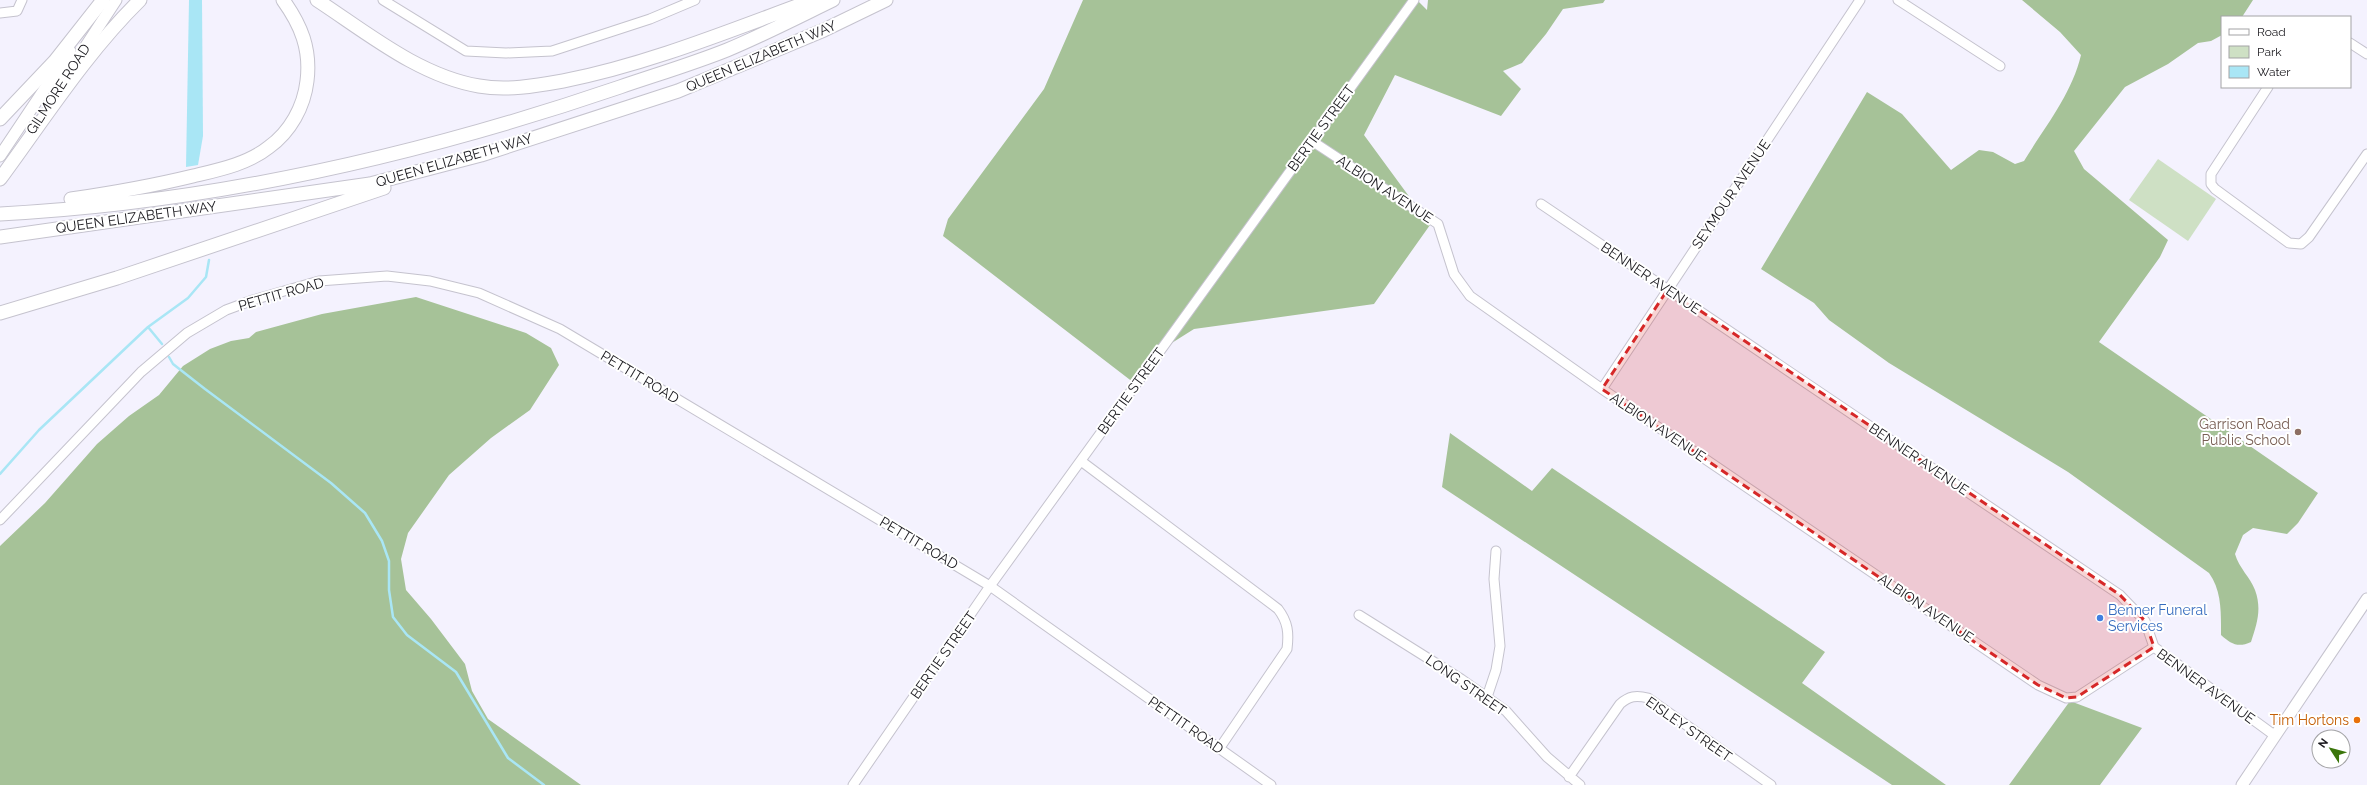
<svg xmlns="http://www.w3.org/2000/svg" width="2367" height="785" font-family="Raleway,sans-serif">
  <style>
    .green { fill: #cee0c4 }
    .forest { fill: #a6c298 }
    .water { fill: #a9e6f5 }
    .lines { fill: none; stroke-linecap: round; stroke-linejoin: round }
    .stream { stroke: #a9e6f5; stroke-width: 2.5 }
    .minor-casing { stroke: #c5c3ce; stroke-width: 11 }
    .major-casing { stroke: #c5c3ce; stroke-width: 13 }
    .highway-casing { stroke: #c5c3ce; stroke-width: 15 }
    .minor { stroke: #fff; stroke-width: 9 }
    .major { stroke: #fff; stroke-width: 11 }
    .highway { stroke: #fff; stroke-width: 13 }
    .marked { fill: #d62828; fill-opacity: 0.2; stroke: #d62828; stroke-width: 3; stroke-dasharray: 8 5; stroke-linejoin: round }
    .education-dot { fill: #8d6e63; stroke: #fff; stroke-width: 1.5 }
    .shop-dot { fill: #3f7fe0; stroke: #fff; stroke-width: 1.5 }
    .food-dot { fill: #e8710a; stroke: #fff; stroke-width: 1.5 }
    .labels { text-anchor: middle; stroke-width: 4; stroke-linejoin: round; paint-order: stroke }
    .street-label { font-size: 14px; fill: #1a191e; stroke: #fff }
    .education-label { font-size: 14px; fill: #785e54; stroke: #fff; text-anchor: end }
    .shop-label { font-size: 14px; fill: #366cbe; stroke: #fff; text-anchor: start }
    .food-label { font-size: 14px; fill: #c56008; stroke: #fff; text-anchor: end }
  </style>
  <rect width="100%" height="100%" fill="#f4f2fe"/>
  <path class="green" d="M2158 159 2216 199 2188 241 2129 200Z"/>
  <path class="forest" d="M1083 0H1417L1427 10 1428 0H1605L1603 3 1563 9 1546 34 1522 63 1503 71 1521 89 1501 116 1395 75 1364 135 1430 225 1374 304 1194 329 1167 346 1138 386 943 236 948 219 1044 89Z
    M2022 0H2253L2242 17H2222V35L2211 41 2198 43 2168 64 2125 87 2074 151 2084 169 2168 240 2160 257 2099 342 2318 493 2298 523 2287 534 2253 528 2243 535 2235 554C2239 568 2250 577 2255 590 2262 609 2257 624 2251 642 2238 648 2231 644 2221 635 2221 613 2222 591 2209 573L2068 472 1889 363 1829 320 1814 303 1761 269 1867 92 1902 114 1951 170 1979 150 1993 152 2015 164 2024 161C2044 128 2072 94 2081 55L2060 32Z
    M416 297 526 333 551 348 559 365 530 410 491 438 449 475 408 533 401 559 406 590 431 619 465 664 472 691 488 719 581 785H0V546L45 503 97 444 129 416 159 395 183 366 210 349 231 341 249 338 256 332 322 314Z
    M1450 433 1532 491 1552 468 1825 652 1802 683 1946 785H1892L1442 487Z
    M2070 701 2142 728 2100 785H2009Z"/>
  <path class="water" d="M189 0H202L203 136 198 165 186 167Z"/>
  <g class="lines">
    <path class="stream" d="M148 327 162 344
      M169 357 173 364 205 389 331 483 365 513 382 541 389 561V590L393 617 407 635 456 672 508 758 544 785
      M0 474 39 430 148 327 188 298 206 277 209 260"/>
    <defs>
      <path id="minor" d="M383 0 466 51 506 53 552 51 650 19 695 0
        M1898 0 2000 66
        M0 13 17 11 22 0
        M2350 43 2367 54
        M2268 87 2211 174V184L2215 189 2289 243 2301 244 2309 237 2367 154
        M1312 141 1438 224 1454 274 1470 296 1602 389 2038 685 2066 698 2077 697 2154 647
        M1541 204 2120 595 2145 621 2154 647 2274 735
        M1602 389 1860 0
        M1081 461 1278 609C1288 622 1289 633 1287 649L1219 749
        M0 520 141 372 187 333 226 310 253 300 319 281 387 276 430 281 479 293 560 329 990 586 1271 785
        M1359 615 1461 679 1506 711 1547 757 1580 785
        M1487 697 1496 670 1500 646 1494 579 1496 551
        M1569 777 1620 704C1629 696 1636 695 1648 698L1771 785
        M853 785 990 586 1414 0"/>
      <path id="major" d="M61 84 116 0
        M0 156 70 51
        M2242 785 2367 599"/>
      <path id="highway" d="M317 0C366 32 419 76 479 86 506 91 535 86 563 81 649 64 731 30 813 0
        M0 119 55 61 103 0
        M0 179C45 118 86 53 140 0
        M71 199C112 193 152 186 193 176 218 170 248 164 269 147 290 132 304 107 307 81 311 49 301 25 283 0
        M0 214C211 203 421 155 620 87 655 75 692 64 727 50 763 35 798 17 833 0
        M0 237 370 184 481 155 678 91 824 30 886 0
        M0 313 117 278 384 188"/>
    </defs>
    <use href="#minor" class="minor-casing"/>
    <use href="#major" class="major-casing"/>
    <use href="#highway" class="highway-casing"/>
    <use href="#minor" class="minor"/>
    <use href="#major" class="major"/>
    <use href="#highway" class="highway"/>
  </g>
  <path class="marked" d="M1668 289 2120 595 2145 621 2154 647 2077 697 2066 698 2038 685 1602 389Z"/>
  <circle class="education-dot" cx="2298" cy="432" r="4"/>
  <circle class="shop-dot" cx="2100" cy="618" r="4"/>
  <circle class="food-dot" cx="2357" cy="720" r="4"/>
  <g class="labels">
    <g class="street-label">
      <text transform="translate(761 56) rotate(-23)" y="5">QUEEN ELIZABETH WAY</text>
      <text transform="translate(58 89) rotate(-57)" y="5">GILMORE ROAD</text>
      <text transform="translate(1321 128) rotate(-54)" y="5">BERTIE STREET</text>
      <text transform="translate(454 160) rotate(-16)" y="5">QUEEN ELIZABETH WAY</text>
      <text transform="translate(1385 189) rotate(33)" y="5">ALBION AVENUE</text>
      <text transform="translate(1731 194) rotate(-56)" y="5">SEYMOUR AVENUE</text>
      <text transform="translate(136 217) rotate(-8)" y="5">QUEEN ELIZABETH WAY</text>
      <text transform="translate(1651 278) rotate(34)" y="5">BENNER AVENUE</text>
      <text transform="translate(281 294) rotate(-16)" y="5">PETTIT ROAD</text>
      <text transform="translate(640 377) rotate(31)" y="5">PETTIT ROAD</text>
      <text transform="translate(1131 391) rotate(-54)" y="5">BERTIE STREET</text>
      <text transform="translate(1658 427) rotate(34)" y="5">ALBION AVENUE</text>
      <text transform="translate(1919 459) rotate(34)" y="5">BENNER AVENUE</text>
      <text transform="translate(919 543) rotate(31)" y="5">PETTIT ROAD</text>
      <text transform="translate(1926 608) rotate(34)" y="5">ALBION AVENUE</text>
      <text transform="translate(943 655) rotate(-55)" y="5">BERTIE STREET</text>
      <text transform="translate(1466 685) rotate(35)" y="5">LONG STREET</text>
      <text transform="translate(2206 686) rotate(36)" y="5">BENNER AVENUE</text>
      <text transform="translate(1186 725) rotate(35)" y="5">PETTIT ROAD</text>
      <text transform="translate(1689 729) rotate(35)" y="5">EISLEY STREET</text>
    </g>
    <g class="education-label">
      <text x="2290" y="429">Garrison Road<tspan x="2290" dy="16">Public School</tspan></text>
    </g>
    <g class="shop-label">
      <text x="2108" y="615">Benner Funeral<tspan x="2108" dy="16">Services</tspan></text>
    </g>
    <g class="food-label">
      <text x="2349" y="725">Tim Hortons</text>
    </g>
  </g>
  <rect x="2221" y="16" width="130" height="72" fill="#ffffff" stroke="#a3a3a5"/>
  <rect x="2229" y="29" width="20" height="6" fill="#ffffff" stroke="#a3a3a5"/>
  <text x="2257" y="36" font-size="12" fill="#1a191e">Road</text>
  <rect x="2229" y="46" width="20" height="12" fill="#cee0c4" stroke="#a3a3a5"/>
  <text x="2257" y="56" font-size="12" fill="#1a191e">Park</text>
  <rect x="2229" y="66" width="20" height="12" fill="#a9e6f5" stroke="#a3a3a5"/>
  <text x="2257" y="76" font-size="12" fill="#1a191e">Water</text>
  <g transform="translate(2331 749) rotate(306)"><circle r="19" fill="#ffffff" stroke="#a3a3a5"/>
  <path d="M0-3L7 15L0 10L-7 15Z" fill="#3a750a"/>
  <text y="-6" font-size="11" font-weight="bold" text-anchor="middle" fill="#1a191e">N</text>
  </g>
</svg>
